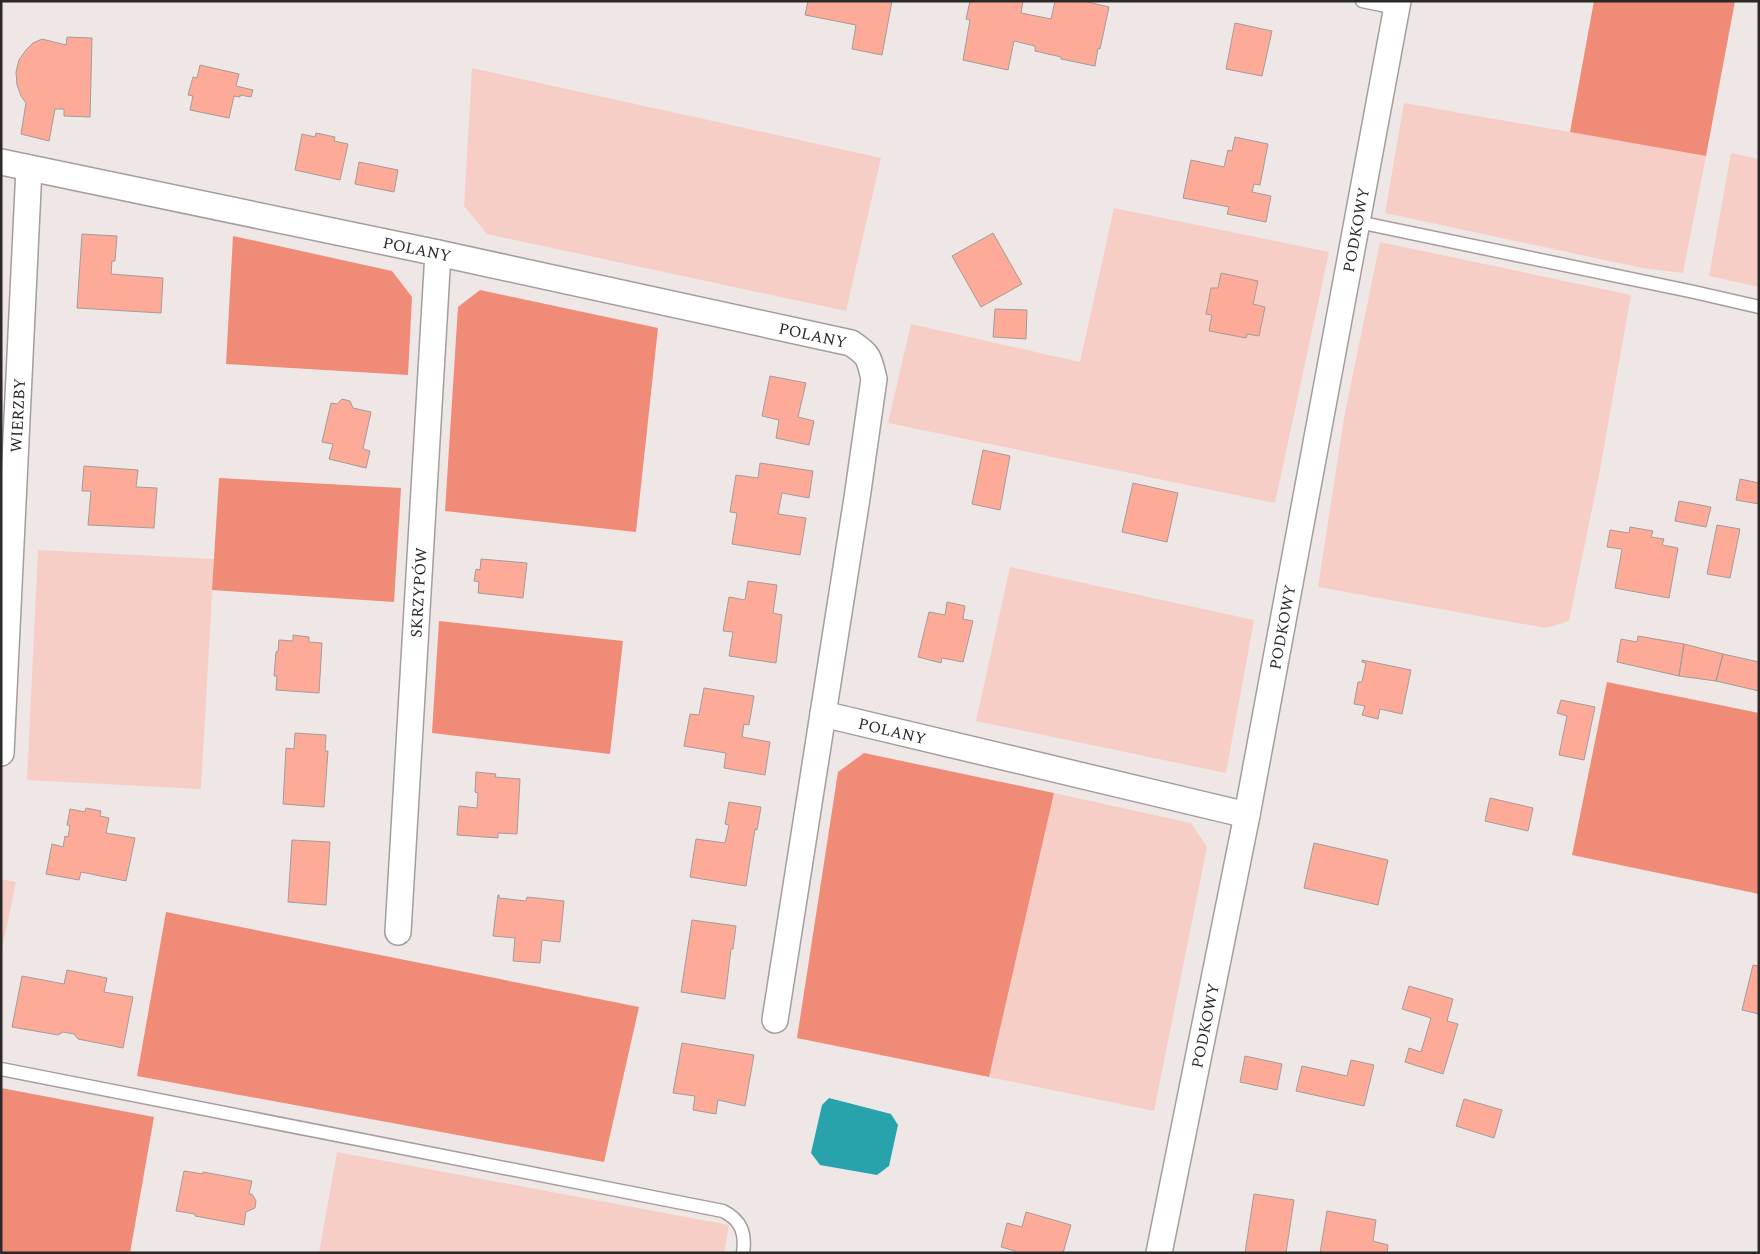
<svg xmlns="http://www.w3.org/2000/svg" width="1760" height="1254" font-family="Spectral,serif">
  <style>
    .green { fill: #f7cec6 }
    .forest { fill: #f08b77 }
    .water { fill: #28a3ab }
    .building { fill: #feaa99; stroke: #a29c9a }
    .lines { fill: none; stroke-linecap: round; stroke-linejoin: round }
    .lane-casing { stroke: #a49d9c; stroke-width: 15 }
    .street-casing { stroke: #a49d9c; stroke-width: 28 }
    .lane { stroke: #fff; stroke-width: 12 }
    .street { stroke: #fff; stroke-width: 25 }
    .labels { text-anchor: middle; stroke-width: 5; stroke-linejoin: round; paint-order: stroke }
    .street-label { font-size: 16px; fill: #2b2828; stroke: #fff }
  </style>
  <rect width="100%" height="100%" fill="#eee7e6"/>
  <path class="green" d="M472 68 881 158 846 311 487 234 464 206Z
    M1404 103 1706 156 1683 273 1642 268 1385 213Z
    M1731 153 1759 159V287L1709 276Z
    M1114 208 1329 252 1275 503 888 423 911 324 1080 362Z
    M1380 242 1631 295 1599 475 1569 621 1546 628 1318 587 1344 418Z
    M38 550 214 559 201 789 27 780Z
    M1010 567 1254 620 1226 773 976 721Z
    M1054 793 1191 823 1207 847 1154 1111 989 1077Z
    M1 879 16 882 1 954Z
    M337 1152 729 1225 724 1253H319Z"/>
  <path class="forest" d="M1594 1H1735L1706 156 1570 132Z
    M233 236 392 271 412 297 408 375 226 364Z
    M480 290 658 328 636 532 445 511 458 307Z
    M219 478 401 488 394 602 212 590Z
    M439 621 623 641 610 754 432 733Z
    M1607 682 1759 713V894L1572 855Z
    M864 753 1054 793 989 1077 797 1038 838 772Z
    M166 912 639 1007 604 1162 137 1076Z
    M1 1088 154 1117 130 1253H1Z"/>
  <path class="water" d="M829 1098 891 1114 898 1125 889 1166 877 1175 820 1165 811 1153 822 1105Z"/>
  <path class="building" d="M808 1H892L882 55 852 49 856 25 805 15Z
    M970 1H1023L1021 13 1051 19 1055 1H1084L1109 7 1100 49 1098 48 1095 66 1061 59V57L1035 51V46L1014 41 1008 70 963 60 970 20 966 19Z
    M1235 23 1272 31 1262 76 1226 69Z
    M67 37 92 38 90 117 64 116V109H55L49 141 21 134 26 103 21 96 17 85 16 72 19 60 26 50 33 43 42 39 66 45Z
    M200 65 239 74 236 86 253 90 251 97 240 95V97L234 96 229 118 190 110 193 96 188 95 193 77 197 78Z
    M316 133 335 137 334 141 348 144 340 180 295 170 302 134 315 137Z
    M1235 137 1268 144 1260 185 1254 184 1252 192 1271 196 1266 222 1227 214 1229 207 1183 198 1191 160 1224 167 1228 150 1232 151Z
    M359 162 398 170 394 192 355 184Z
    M993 233 1022 284 981 307 952 256Z
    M82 234 117 236 115 261H112L111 274 163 278 161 313 77 308Z
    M1221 273 1258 281 1253 304 1265 307 1259 336 1247 334 1246 338 1209 331 1212 315 1206 314 1211 288H1218Z
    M995 309 1027 310 1026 339 993 337Z
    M770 376 806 383 798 417 814 421 809 445 776 438 779 420 762 416Z
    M342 399 350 401 353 408 371 412 363 449 370 451 366 468 329 459 333 444 322 442 331 403 337 404Z
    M983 450 1010 456 1000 510 972 504Z
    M760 463 813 471 809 498 782 493 778 514 806 518 800 555 732 544 737 513 730 512 736 475 758 478Z
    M84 466 138 470 136 487 157 488 154 528 88 525 91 491H82Z
    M1740 479 1759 483V504L1736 500Z
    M1133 483 1178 493 1167 542 1122 532Z
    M1679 501 1711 507 1706 527 1675 521Z
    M1717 525 1740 529 1730 578 1707 574Z
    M1630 527 1653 531 1651 537 1664 539 1662 545 1678 548 1669 598 1615 588 1622 549 1607 547 1610 530 1629 533Z
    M481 559 527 563 523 598 478 593 479 582 474 581 476 569 480 570Z
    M748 581 777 585 773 613 782 615 776 663 729 656 733 632 723 631 729 597 745 600Z
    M947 602 965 606 963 619 973 621 963 662 942 658 941 663 918 657 929 612 945 615Z
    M293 635 309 637V642L322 643 319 693 276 690 277 676H274L276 652 278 651 279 640 293 641Z
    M1638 636 1684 644 1679 676 1617 662 1621 639 1637 642Z
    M1684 644 1723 654 1716 681 1679 676Z
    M1723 654 1759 662V691L1716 681Z
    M1362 660 1411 670 1402 714 1380 709 1378 719 1362 715 1365 706 1354 704 1358 682H1362L1366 663 1362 662Z
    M704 688 754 696 749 725 744 724 742 737 770 742 765 775 724 768 726 753 684 746 690 714 699 715Z
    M1561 700 1595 707 1584 760 1559 755 1567 716 1557 713Z
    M295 733 326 735 325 751H328L324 807 283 804 286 748 294 749Z
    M476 772 496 774 495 777 520 779 517 834 498 833V838L457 835 459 806 477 808 478 793 475 792Z
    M1490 798 1533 808 1528 831 1485 821Z
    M729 802 761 807 757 830 755 829 746 886 690 877 696 839 725 843 729 825 725 824Z
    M86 808 101 811 100 816 109 818 106 833 135 838 126 881 81 872 79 880 46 874 52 844 63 847 65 836 68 837 70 826 67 825 70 809 85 812Z
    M292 840 330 842 326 905 288 902Z
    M1314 843 1388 860 1378 905 1304 888Z
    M498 895H499V898L526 901 527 897 564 901 560 942 542 940 540 963 513 961 515 938 493 936Z
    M692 920 736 926 733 949H731L725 999 681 992Z
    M1753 965 1759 966V1014L1742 1010Z
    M67 970 107 978 104 992 133 997 123 1048 78 1039 74 1034 63 1032 58 1035 12 1027 22 976 64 984Z
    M1409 986 1453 999 1447 1021 1458 1024 1443 1074 1405 1062 1409 1048 1421 1052 1431 1018 1402 1009Z
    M682 1043 754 1055 745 1106 718 1100 716 1114 693 1110 695 1096 673 1093Z
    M1245 1056 1282 1064 1277 1090 1240 1082Z
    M1351 1060 1374 1065 1364 1106 1296 1091 1302 1066 1347 1076Z
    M1464 1099 1502 1110 1494 1138 1456 1126Z
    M184 1171 203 1174V1172L252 1181 249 1194H252L256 1201 255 1208 246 1212 244 1225 195 1216V1214L176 1211Z
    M1254 1194 1294 1200 1286 1253H1245Z
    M1327 1211 1376 1220 1373 1241 1388 1245 1387 1253H1320Z
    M1026 1212 1071 1225 1063 1253H1015V1251L1001 1247 1007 1223 1022 1227Z"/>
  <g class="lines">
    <defs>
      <path id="lane" d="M1362 1 1396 8
        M1358 222 1694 292 1759 307
        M1 1069 723 1211C741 1220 746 1233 743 1253"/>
      <g id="street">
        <path id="s1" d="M1 162 438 253 851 343C869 355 869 357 874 379L857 498 823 714 1247 815"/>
        <path id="s2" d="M1 753 29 168"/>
        <path id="s3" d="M398 932 438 253"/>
        <path d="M775 1020 823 714"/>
        <path id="s4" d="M1159 1253 1247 815 1398 1"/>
      </g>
    </defs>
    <use href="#lane" class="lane-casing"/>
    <use href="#street" class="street-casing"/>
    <use href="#lane" class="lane"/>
    <use href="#street" class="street"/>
  </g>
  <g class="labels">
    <g class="street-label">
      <text dy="6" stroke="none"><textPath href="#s4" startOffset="1042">PODKOWY</textPath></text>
      <text dy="6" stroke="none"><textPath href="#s1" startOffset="425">POLANY</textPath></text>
      <text dy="6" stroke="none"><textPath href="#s1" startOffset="830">POLANY</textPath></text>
      <text dy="6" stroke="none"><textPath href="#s2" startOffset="338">WIERZBY</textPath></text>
      <text dy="6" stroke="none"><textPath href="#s3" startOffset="340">SKRZYPÓW</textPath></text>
      <text dy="6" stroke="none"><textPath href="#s4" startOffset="638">PODKOWY</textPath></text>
      <text dy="6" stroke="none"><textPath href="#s1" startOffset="1324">POLANY</textPath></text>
      <text dy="6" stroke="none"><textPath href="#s4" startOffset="232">PODKOWY</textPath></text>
    </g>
  </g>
  <rect width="1760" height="1254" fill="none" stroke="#2b2828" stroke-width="5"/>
</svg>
